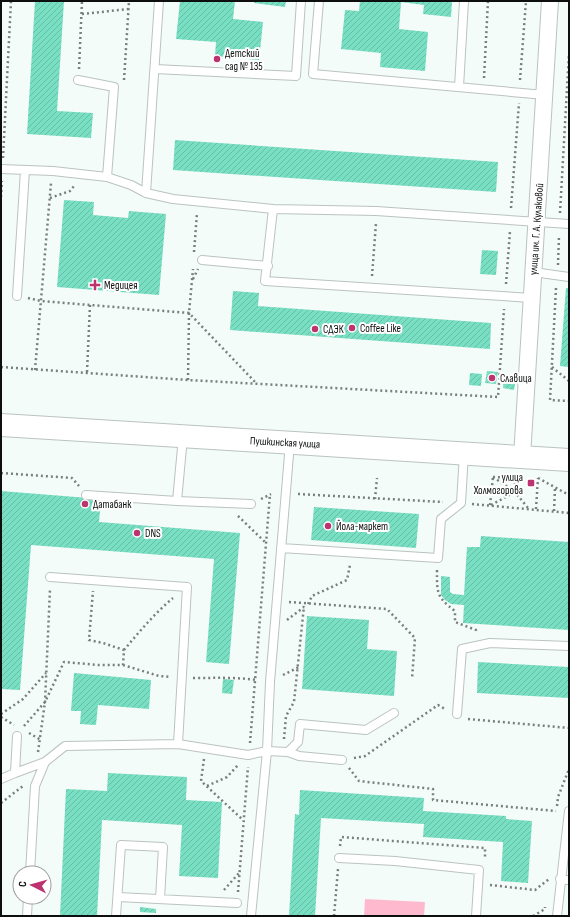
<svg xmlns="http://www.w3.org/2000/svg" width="570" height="917" font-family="'Sofia Sans Condensed',sans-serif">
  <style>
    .park { fill: #ffb9ce }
    .building { fill: url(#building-hatch) }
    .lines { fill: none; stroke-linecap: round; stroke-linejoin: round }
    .service-casing { stroke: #bbc3c0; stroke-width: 10 }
    .minor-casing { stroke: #bbc3c0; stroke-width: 18 }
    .secondary-casing { stroke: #bbc3c0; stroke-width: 24 }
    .path { stroke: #797f7d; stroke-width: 2.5; stroke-dasharray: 2 3; stroke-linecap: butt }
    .service { stroke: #fff; stroke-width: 8 }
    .minor { stroke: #fff; stroke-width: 16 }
    .secondary { stroke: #fff; stroke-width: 22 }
    .poi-dot { fill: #bd336f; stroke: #fff; stroke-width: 1.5 }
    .labels { text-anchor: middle; stroke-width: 4; stroke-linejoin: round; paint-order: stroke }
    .poi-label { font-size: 11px; fill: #0c0f0e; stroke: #fff; text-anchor: start }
    .street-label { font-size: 11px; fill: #0c0f0e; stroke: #fff }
  </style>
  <defs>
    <pattern id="building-hatch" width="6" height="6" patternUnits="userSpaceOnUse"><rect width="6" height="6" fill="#78dfc2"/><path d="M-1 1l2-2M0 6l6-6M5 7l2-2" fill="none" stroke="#67bea6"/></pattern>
  </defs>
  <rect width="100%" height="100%" fill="#f3fcf9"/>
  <path class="park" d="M365 899 425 902 424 916H364Z"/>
  <path class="building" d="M35 1H64L57 111 93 113 91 138 27 134Z
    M180 1H235L233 19 263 22 259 60 215 56 216 42 176 39Z
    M254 1H286L285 7 254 3Z
    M360 1H452L451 17 423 14 424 5 401 2 399 29 428 32 425 71 380 67 381 53 341 49 345 10 359 11Z
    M175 140 498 162 496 192 173 170Z
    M64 200 94 202 93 215 128 218 129 211 166 214 159 295 57 287Z
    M482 250 498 251 496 275 480 274Z
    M566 288H569V367L560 366Z
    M233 291 259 293 258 306 491 323 490 349 230 330Z
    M487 371 498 372 496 384 485 383Z
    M470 373 482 374 481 386 469 385Z
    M504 376 516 378 514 390 503 388Z
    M1 491 101 499 99 522 240 533 229 664 206 662 214 559 31 545 20 690 1 689Z
    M314 507 419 514 416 548 311 540Z
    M481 536 569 542V630L463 623 464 605 451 604 445 600 441 595V576L450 577V592L453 594 464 595 467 547H480Z
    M307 616 369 620 367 649 397 651 394 696 302 689Z
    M478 662 569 667V698L477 693Z
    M74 673 151 680 149 709 98 705 96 725 80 724 81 711H71Z
    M223 679 234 680 232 694 222 693Z
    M108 773 187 777 186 800 222 802 218 878 179 876 182 825 102 820 97 916H60L66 789 107 791Z
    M300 790 424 798 423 811 506 816V819L532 821 528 883 501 881 503 842 423 837 424 824 321 818 315 916H289L295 814 299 815Z
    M140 907 156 909V913L140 912Z"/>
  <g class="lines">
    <defs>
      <path id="service" d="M319 1 313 74 545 95
        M155 69 296 76 301 1
        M78 80 114 87 107 177
        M459 87 464 1
        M1 169 53 171 107 177 131 185 146 193 173 199 273 209 265 281 532 298
        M146 193 159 1
        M273 209 376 211 569 224
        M202 260 268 266
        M533 272 569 277
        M17 296 25 170
        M86 495 177 501 251 504
        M177 501 183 437
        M281 548 438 558 441 519 461 503 464 453
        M50 577 187 587 178 744
        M457 714 462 649 490 643 569 646
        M288 752 298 742 300 724 366 730 394 713
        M15 773 45 762
        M1 779 15 773 17 736
        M339 858 395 861 479 870 476 916
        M30 873 35 786 45 762 65 746 178 744 248 755 267 751 288 752 299 756 342 760
        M560 879 569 880
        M118 897 237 903
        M27 916 28 897
        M116 916 121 845 163 847 160 899
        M251 916 267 751 270 682 290 443
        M557 916 569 811"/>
      <path id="minor" d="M522 457 550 1"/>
      <path id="secondary" d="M1 425 569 460"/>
    </defs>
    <use href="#service" class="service-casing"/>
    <use href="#minor" class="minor-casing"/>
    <use href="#secondary" class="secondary-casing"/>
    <path class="path" d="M82 14 129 9
      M79 69 82 1
      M484 78 488 1
      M124 80 129 1
      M520 80 526 1
      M3 158 11 1
      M1 197 2 181
      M50 198 70 191 74 186
      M511 208 519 103
      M560 213 569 53
      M194 252 197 213
      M558 265 559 236
      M372 276 376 223
      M193 279 198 269
      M506 284 510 231
      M556 288 550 400 569 401
      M28 298 41 301 90 305 189 313 256 383
      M1 367 188 380 498 397 504 309
      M552 367 569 381
      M35 370 51 183
      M87 372 90 305
      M188 380 189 313 193 269
      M1 473 72 478 79 486
      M493 477 515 478
      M493 477 515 492 528 508
      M538 478 569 495
      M298 494 443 502
      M261 499 271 494
      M375 499 377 478
      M472 504 569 513
      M490 505 493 477
      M491 505 515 492V478
      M536 509 538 478
      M554 511 555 488
      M238 516 266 543
      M437 570C437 592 436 597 455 611V622L476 630V633
      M289 602 387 609 415 638 412 679
      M308 604 312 596 347 580 350 565
      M287 620 304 607
      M124 650C139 632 155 613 173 598
      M123 665 159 676 171 677
      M283 675 299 667
      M193 678C215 678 235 677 256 680
      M1 714 23 699 46 673
      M1 717 14 725
      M468 719 569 728
      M24 726 45 702 64 662 99 665H123L124 650 103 643 89 640 93 591
      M29 733 41 740
      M284 739 286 716 294 702 304 606
      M250 743 270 494
      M38 752 45 702 50 589
      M354 758 365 756 438 705 445 709
      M204 759 201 781 243 820
      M349 768 359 781 433 789V800L556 811
      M207 786 227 777 238 765
      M1 803 23 786
      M557 806 558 797 569 769
      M340 846 341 837 485 848V859
      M490 885 535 890 549 879
      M224 890 239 873
      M238 892 248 767
      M334 916 338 869
      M533 916 545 909V907"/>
    <use href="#service" class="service"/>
    <use href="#minor" class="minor"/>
    <use href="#secondary" class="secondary"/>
  </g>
  <g class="poi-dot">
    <circle cx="217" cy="59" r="4"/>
    <path d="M93 279h4v4h4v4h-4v4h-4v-4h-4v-4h4z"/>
    <circle cx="352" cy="328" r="4"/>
    <circle cx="315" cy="329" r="4"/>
    <circle cx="492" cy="378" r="4"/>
    <rect x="527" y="479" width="8" height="8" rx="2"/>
    <circle cx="85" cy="504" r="4"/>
    <circle cx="328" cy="526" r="4"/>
    <circle cx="137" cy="533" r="4"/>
  </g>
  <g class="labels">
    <g class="poi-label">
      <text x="225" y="57">Детский<tspan x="225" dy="13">сад № 135</tspan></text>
      <text x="104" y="289">Медицея</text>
      <text x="360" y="332">Coffee Like</text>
      <text x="323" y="333">СДЭК</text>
      <text x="500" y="382">Славица</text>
      <text x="523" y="481" text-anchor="end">улица<tspan x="523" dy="13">Холмогорова</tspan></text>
      <text x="93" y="508">Датабанк</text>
      <text x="336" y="530">Йола-маркет</text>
      <text x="145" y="537">DNS</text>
    </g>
    <g class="street-label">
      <text transform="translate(536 229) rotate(-86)" y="4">улица им. Г. А. Кулаковой</text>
      <text transform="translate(285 442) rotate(3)" y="4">Пушкинская улица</text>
    </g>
  </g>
  <rect width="570" height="917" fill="none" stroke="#0c0f0e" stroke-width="4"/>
  <g transform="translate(32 885) rotate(276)"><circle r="19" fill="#ffffff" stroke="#9e9f9f"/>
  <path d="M0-3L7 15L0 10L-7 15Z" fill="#bd336f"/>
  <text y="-6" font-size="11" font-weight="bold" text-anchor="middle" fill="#0c0f0e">С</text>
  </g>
</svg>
